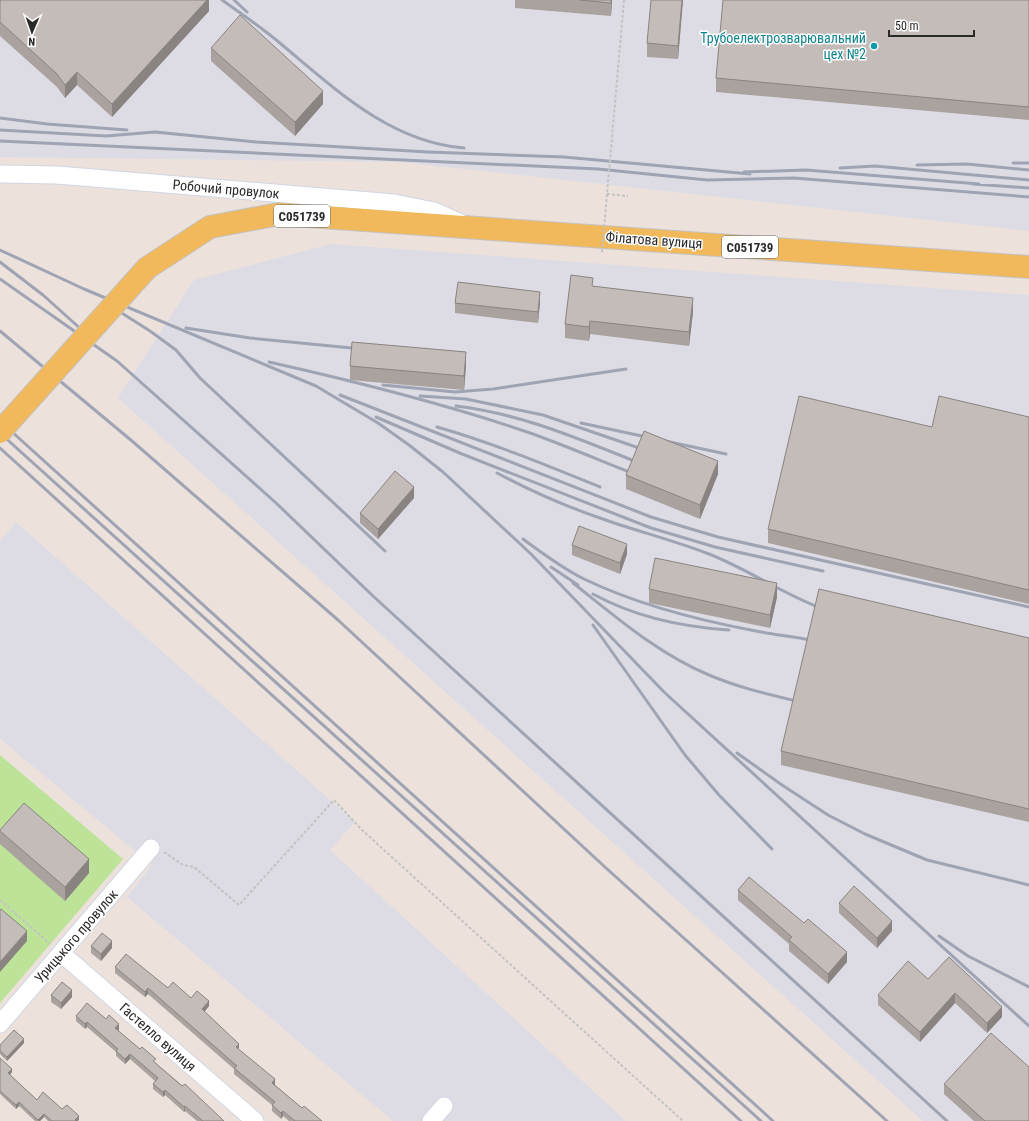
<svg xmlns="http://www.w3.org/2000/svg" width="1029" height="1121" font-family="'Roboto Condensed',sans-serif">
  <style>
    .industrial { fill: #dddce4 }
    .green { fill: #bce397 }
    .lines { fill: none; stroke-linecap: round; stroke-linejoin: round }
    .minor-casing { stroke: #d0d6e2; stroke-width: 19 }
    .major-casing { stroke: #c3c3c3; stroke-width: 24 }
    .path { stroke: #c3c3c3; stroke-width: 2; stroke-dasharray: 3 2; stroke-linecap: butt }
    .minor { stroke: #fff; stroke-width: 17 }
    .major { stroke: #f1b95b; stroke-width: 22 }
    .rail { stroke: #9ea4b4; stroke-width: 3 }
    .major-bridge-casing { stroke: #c3c3c3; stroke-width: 24; stroke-linecap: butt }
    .path-bridge { stroke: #c3c3c3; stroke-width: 2; stroke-dasharray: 3 2; stroke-linecap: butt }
    .major-bridge { stroke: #f1b95b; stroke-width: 22 }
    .wall { fill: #a9a29e }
    .shaded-wall { fill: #898481 }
    .building { fill: #c4bcb8; stroke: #898481 }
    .culture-dot { fill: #0f9aa8; stroke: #fff; stroke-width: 1.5 }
    .labels { text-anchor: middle; stroke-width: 3; stroke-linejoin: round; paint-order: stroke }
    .shield { fill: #fff; stroke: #696969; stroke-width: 1 }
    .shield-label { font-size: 13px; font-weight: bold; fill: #292929 }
    .culture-label { font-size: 14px; fill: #0d838f; stroke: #fff; text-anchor: end }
    .street-label { font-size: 14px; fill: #292929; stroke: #fff }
  </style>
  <rect width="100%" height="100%" fill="#ece2db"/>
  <path class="industrial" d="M0 0H1029V231L400 162 0 157Z
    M331 244 1029 295V1121H923L118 398 194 280Z
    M16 522 355 822 330 850 626 1121H393L127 897 152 865 0 739V541Z"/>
  <path class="green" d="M0 755 123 859 0 1003Z"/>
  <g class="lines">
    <defs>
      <path id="minor" d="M0 174 57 175 394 203 434 211 463 224
        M61 953 255 1121
        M0 1024 151 848
        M431 1121 444 1106"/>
      <path id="major" d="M147 268 210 227 279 214 1029 267"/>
    </defs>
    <use href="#minor" class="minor-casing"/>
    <use href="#major" class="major-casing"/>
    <path class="path" d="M607 194 628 196
      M164 852 183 865 194 867 239 905 334 800 362 830 683 1121
      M0 900 50 944"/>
    <use href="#minor" class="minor"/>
    <use href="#major" class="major"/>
    <path class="rail" d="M222 0C242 14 262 28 281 44 335 89 390 142 464 148
      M234 0 247 12
      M0 118 47 124 127 130
      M0 130 106 136 155 132 256 142 428 152 564 157 750 174
      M0 141 598 169 707 180 794 178 1029 197
      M1013 163H1029
      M917 165 967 164 1029 170
      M840 168 875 166 1029 180
      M744 172 806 170 979 184
      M973 184 1029 188
      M0 250 84 289 316 386 378 423 409 445 443 472 531 554 664 692 1029 1026
      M0 262 43 295 83 331
      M0 279 117 361 275 502 373 596 947 1121
      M106 303 150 331 176 350 200 378 385 551
      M186 328 250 338 362 349
      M0 331 132 441 338 620 606 868 887 1121
      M269 362C358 382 447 404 533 434 566 446 599 460 632 473
      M383 385 455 392 493 389 626 369
      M340 395 651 517 718 537 1029 607
      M420 396 466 399 543 415 642 449
      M456 406C522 414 576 438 637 462
      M376 417 462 454 651 528 715 547 823 571
      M0 421 773 1121
      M581 423 726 454
      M437 427C493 443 546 465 600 487
      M0 433 761 1121
      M0 448 741 1121
      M497 473C529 490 565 506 600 518 636 531 673 540 709 554 747 569 780 592 818 607
      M523 539C542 553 562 568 584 579 638 605 697 620 756 631 774 635 792 636 810 640
      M551 567 578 585
      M573 583C615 616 658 654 709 675 737 687 767 694 796 701
      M593 594C635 617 682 627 729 630
      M593 625 685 755 719 795 772 849
      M737 753 782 785 828 815 865 834 927 860 1029 885
      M939 936 968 956 1029 987"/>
    <defs>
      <path id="major-bridge" d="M0 432 147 268"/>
    </defs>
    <use href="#major-bridge" class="major-bridge-casing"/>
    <path class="path-bridge" d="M602 252 624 0"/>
    <use href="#major-bridge" class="major-bridge"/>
  </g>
  <path class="wall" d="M0 0H209V11L112 117 77 85 65 98 57 87 0 36Z
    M515 0H612L611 16 515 8Z
    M683 0 678 59 647 57V43Z
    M1029 0V120L716 92V78Z
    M211 48 323 104 295 136 211 61Z
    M593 286 693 312 689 346 590 334 589 341 565 338V324Z
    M540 302 538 323 455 313V303Z
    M350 366H466L464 390 350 380Z
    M1029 417V604L768 543V529L932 427Z
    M718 474 700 519 626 489V475Z
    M414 498 378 539 360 523V513Z
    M572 545 627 554 620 574 572 555Z
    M649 589 777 597 770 628 649 603Z
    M1029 638V822L781 765V751Z
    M0 830 89 873 65 901 0 844Z
    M738 890 804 923 847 962 828 984 789 951V944L738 900Z
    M839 903 892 931 877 948 839 913Z
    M91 946 112 948 101 961 91 953Z
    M115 967 168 988 209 1006 204 1012 238 1049 275 1085 302 1108 322 1121H289L283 1116 281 1119 272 1111V1105L234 1074V1069L148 994 145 997 115 973Z
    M928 979 1002 1017 987 1033 955 1003 920 1042 878 1005V995Z
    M51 995 72 997 61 1009 51 1002Z
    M76 1016 119 1030 118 1031 224 1121H197L185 1111 184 1112 165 1095 163 1097 153 1089V1084L155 1081 130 1059 125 1064 116 1056V1052L87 1027 85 1029 76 1021Z
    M24 1043 7 1061 0 1054V1045Z
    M0 1058 12 1072 10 1075 37 1100 62 1109 79 1119 78 1121H48L44 1117 40 1121H35L19 1106 16 1109 0 1094Z
    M944 1084 1029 1121H974L944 1094Z"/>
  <path class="shaded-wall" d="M207 0H209V11L112 117V104Z
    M611 0H612L611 16Z
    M682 0H683L678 59V46Z
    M77 72V85L65 98V85Z
    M323 91V104L295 136V122Z
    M540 292V302L538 323V312Z
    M693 298V312L689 346V332Z
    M590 321V334L589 341V327Z
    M466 352V366L464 390V376Z
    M718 461V474L700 519V505Z
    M414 487V498L378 539V529Z
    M627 544V554L620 574V563Z
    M777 583V597L770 628V615Z
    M89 859V873L65 901V887Z
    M892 921V931L877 948V938Z
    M27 931V941L0 972V962Z
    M112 941V948L101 961V954Z
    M847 952V962L828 984V974Z
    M148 988V994L145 997V992Z
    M72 990V997L61 1009V1003Z
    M955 993V1003L920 1042V1032Z
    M209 1001V1006L202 1015V1009Z
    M1002 1007V1017L987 1033V1023Z
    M87 1022V1027L85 1029V1024Z
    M119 1024V1030L115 1034V1028Z
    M24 1039V1043L7 1061V1057Z
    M239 1044V1049L236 1047Z
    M130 1054V1059L125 1064V1059Z
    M12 1069V1072L8 1077V1073Z
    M275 1079V1085L272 1088V1083Z
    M165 1090V1095L163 1097V1092Z
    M19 1102V1106L16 1109V1105Z
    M185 1106V1111L184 1112V1107Z
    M283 1111V1116L281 1119V1113Z
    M44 1114V1117L40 1121H38V1120Z
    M79 1116V1119L78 1121H75Z"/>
  <path class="building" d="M0 0H207L112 104 77 72 65 85 57 74 0 22Z
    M580 0H611V3Z
    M651 0H682L678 46 647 43Z
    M723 0H1029V107L716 78Z
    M240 15 323 91 295 122 211 48Z
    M571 275 593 278 592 286 693 298 689 332 590 321 589 327 565 324Z
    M458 282 540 292 538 312 455 303Z
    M352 342 466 352 464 376 350 366Z
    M799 396 932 427 939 396 1029 417V590L768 529Z
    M644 431 718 461 700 505 626 475Z
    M395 471 414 487 378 529 360 513Z
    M579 526 627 544 620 563 572 545Z
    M655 558 777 583 770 615 649 589Z
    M819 589 1029 638V809L781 751Z
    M24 803 89 859 65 887 0 831V830Z
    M749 877 804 923 808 919 847 952 828 974 789 940 792 937 738 890Z
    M854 886 892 921 877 938 839 903Z
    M1 909 27 931 0 962V910Z
    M102 933 112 941 101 954 91 946Z
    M126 954 168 988 173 982 191 998 197 991 209 1001 202 1009 239 1044 236 1047 275 1079 272 1083 302 1108 304 1106 322 1121H295L283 1111 281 1113 272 1105 275 1102 234 1068 237 1066 148 988 145 992 115 967Z
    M949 957 1002 1007 987 1023 955 993 920 1032 878 995 908 961 928 979Z
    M62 982 72 990 61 1003 51 995Z
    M87 1003 106 1019 109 1015 119 1024 115 1028 140 1049 142 1047 156 1059 153 1061 182 1086 185 1084 224 1121H203L185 1106 184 1107 165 1090 163 1092 153 1084 158 1078 130 1054 125 1059 116 1051 118 1049 87 1022 85 1024 76 1016Z
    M14 1030 24 1039 7 1057 0 1051V1045Z
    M991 1033 1029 1067V1121H985L944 1084Z
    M0 1058 12 1069 8 1073 37 1100 43 1092 62 1109 67 1105 79 1116 75 1120 76 1121H52L44 1114 38 1120 19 1102 16 1105 0 1091Z"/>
  <circle class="culture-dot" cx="874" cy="46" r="4"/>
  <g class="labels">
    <g class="shield">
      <rect x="274" y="205" width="56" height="22" rx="3"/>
      <rect x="722" y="236" width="56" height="22" rx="3"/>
    </g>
    <g class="shield-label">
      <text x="302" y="221">С051739</text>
      <text x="750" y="252">С051739</text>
    </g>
    <g class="culture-label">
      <text x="866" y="43">Трубоелектрозварювальний<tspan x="866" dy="16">цех №2</tspan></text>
    </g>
    <g class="street-label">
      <text transform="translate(226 189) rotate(5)" y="5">Робочий провулок</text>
      <text transform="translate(654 240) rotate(4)" y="5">Філатова вулиця</text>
      <text transform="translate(76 936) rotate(-49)" y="5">Урицького провулок</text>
      <text transform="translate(158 1037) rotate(41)" y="5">Гастелло вулиця</text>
    </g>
  </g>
  <g transform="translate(32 32) rotate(182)" stroke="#ffffff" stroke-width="3" paint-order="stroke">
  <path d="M0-3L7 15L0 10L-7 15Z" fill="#292929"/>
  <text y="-6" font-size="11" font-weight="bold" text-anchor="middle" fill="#292929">N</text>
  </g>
  <path d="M889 30v6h85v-6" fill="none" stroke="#292929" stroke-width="2"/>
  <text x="895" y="30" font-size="12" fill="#292929" stroke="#ffffff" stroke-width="3" paint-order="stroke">50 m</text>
</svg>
